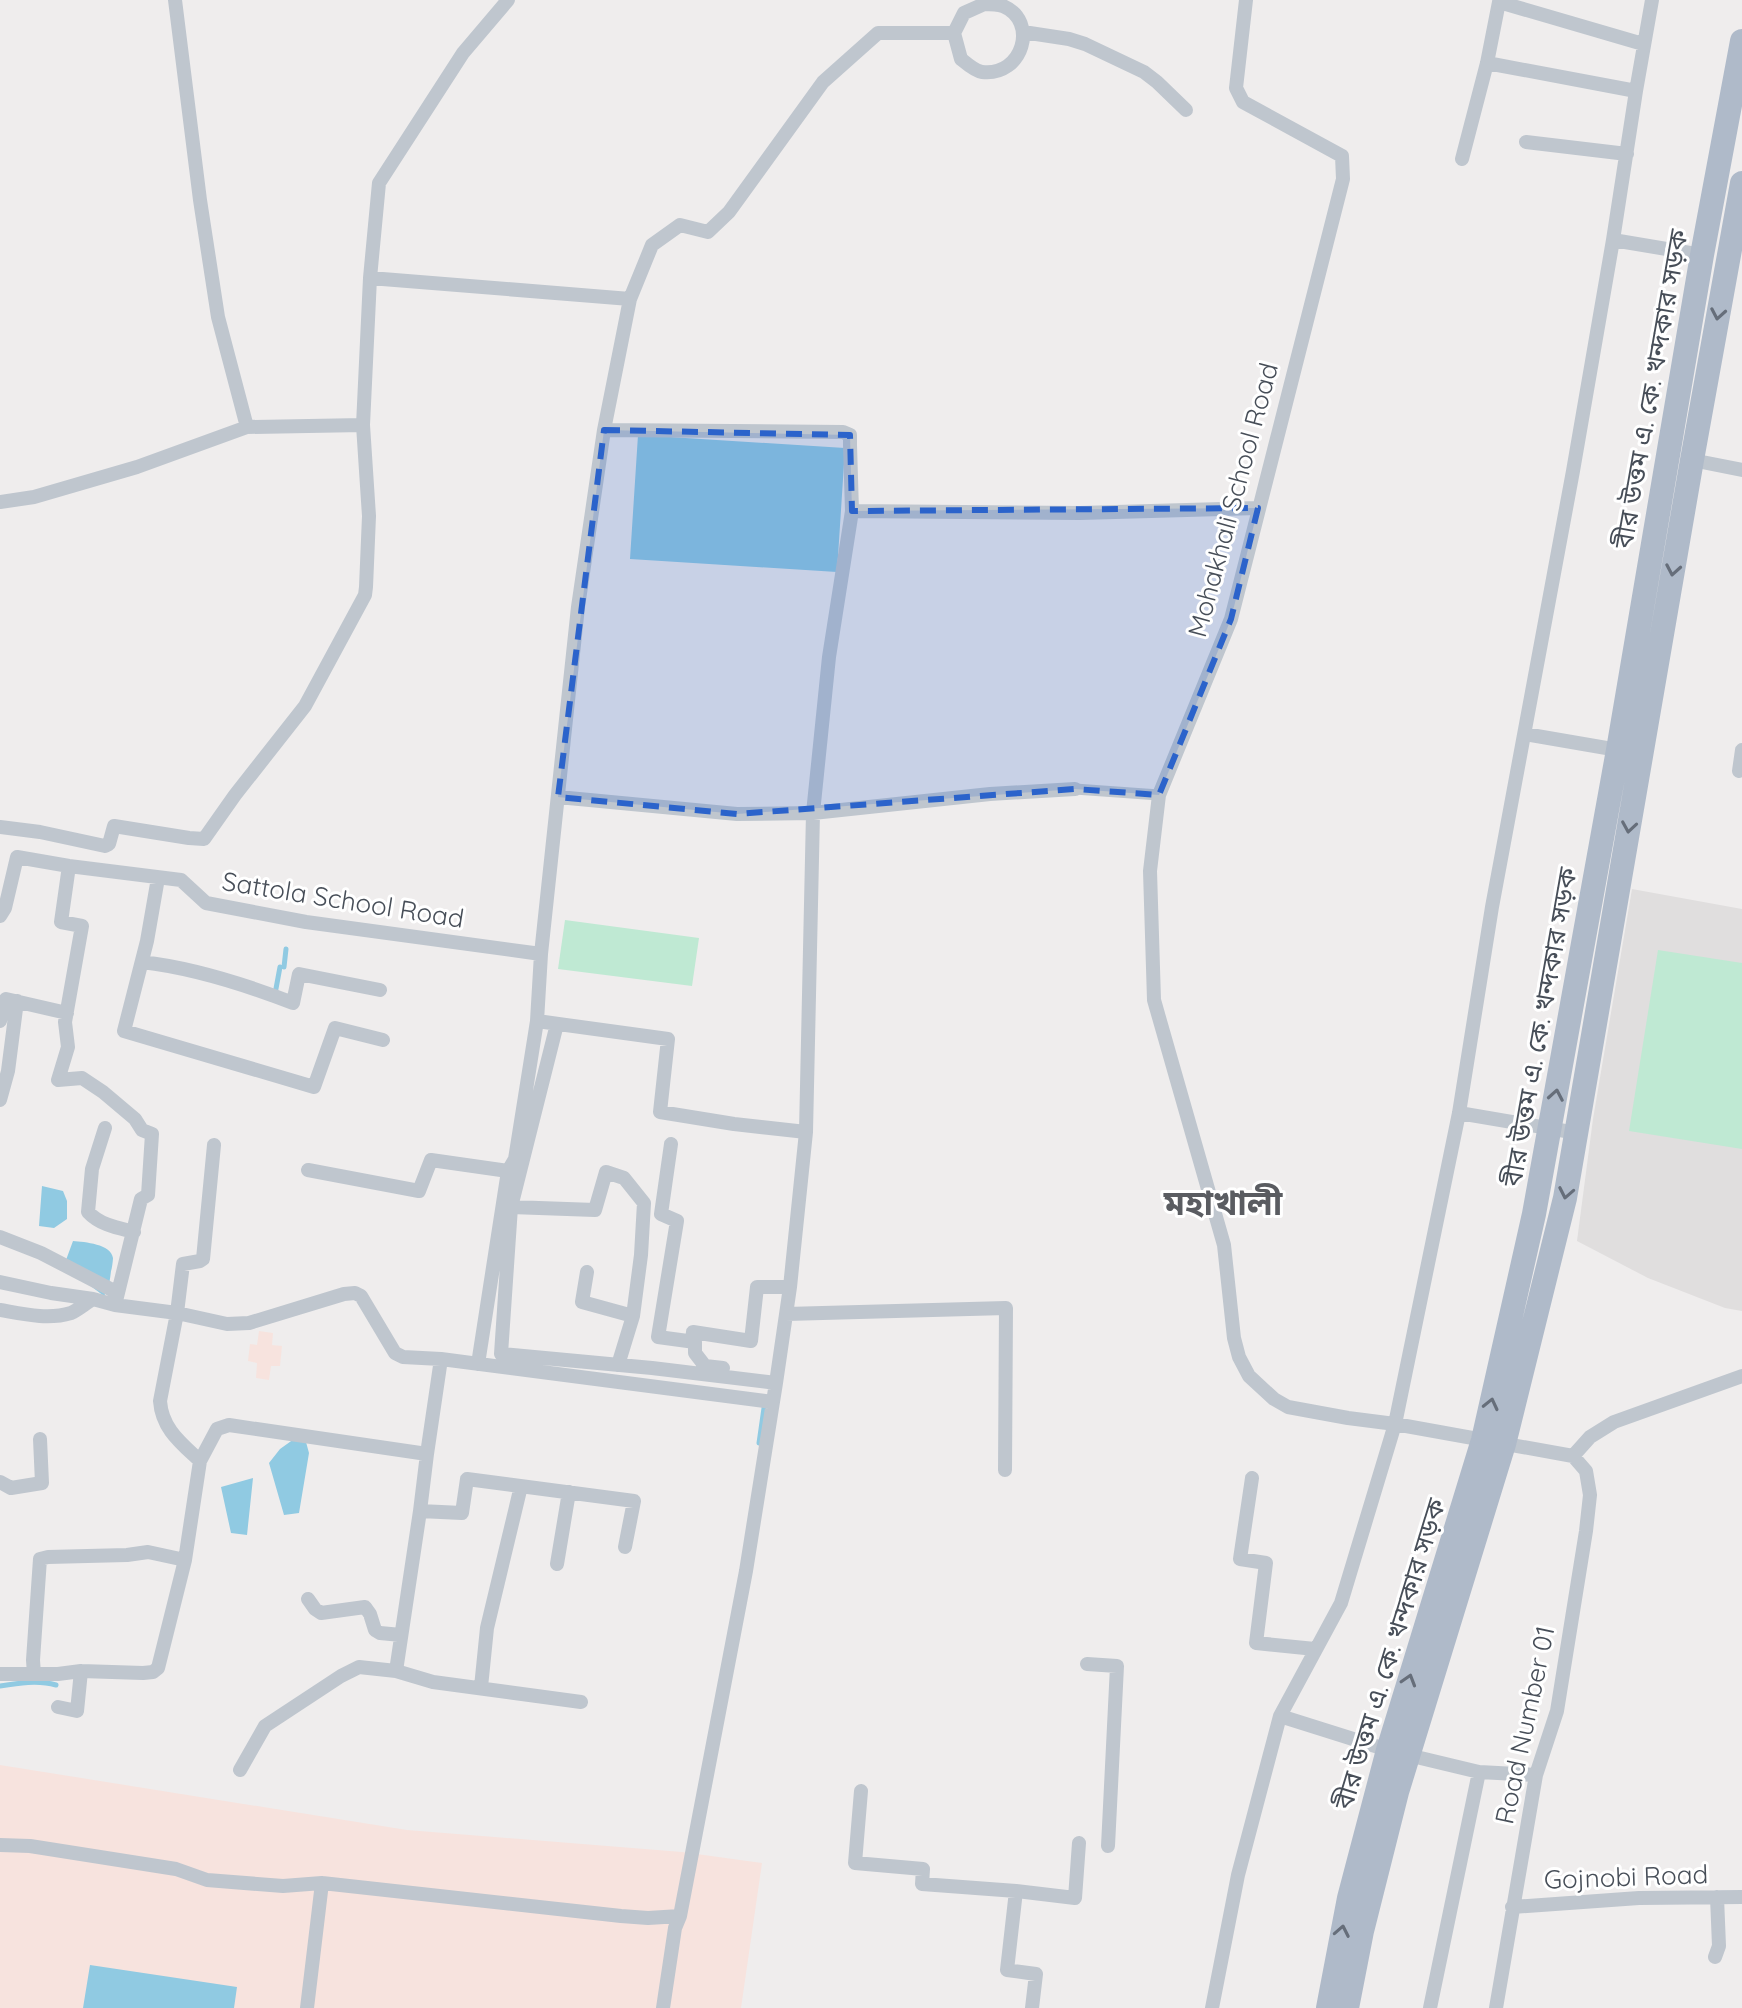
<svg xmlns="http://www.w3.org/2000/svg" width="1742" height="2008" font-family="Quicksand,'Noto Sans Bengali',sans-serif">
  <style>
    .education { fill: #e0dede }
    .medical { fill: #f7e3de }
    .green { fill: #bfe9d3 }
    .water { fill: #90cae2 }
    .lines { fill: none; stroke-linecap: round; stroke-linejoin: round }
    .stream { stroke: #90cae2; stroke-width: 5 }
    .pedestrian { stroke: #bfc6ce; stroke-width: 11 }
    .minor { stroke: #bfc6ce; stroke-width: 14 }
    .primary { stroke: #afbac9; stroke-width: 24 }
    .oneway { stroke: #666e7a }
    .marked { fill: #2b63cb; fill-opacity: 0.2; stroke: #2b63cb; stroke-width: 6; stroke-dasharray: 16 10; stroke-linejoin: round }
    .labels { text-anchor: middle; stroke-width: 6; stroke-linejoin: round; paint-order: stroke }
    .street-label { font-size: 26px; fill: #474e58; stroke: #fff }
    .district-label { font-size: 34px; font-weight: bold; fill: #5a5c61; stroke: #fff }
  </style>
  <rect width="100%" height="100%" fill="#efeded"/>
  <path class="education" d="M1632 889 1742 909V1311L1725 1308 1648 1278 1577 1241 1593 1119Z"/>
  <path class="medical" d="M259 1331 273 1333 272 1345 282 1346 280 1366H271L269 1380 256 1378 257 1363 248 1361 250 1344 257 1345Z
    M0 1765 407 1830 682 1852 762 1863 741 2008H0Z"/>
  <path class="green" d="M565 920 699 938 692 986 558 969Z
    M1658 950 1742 963V1149L1629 1131Z"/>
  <path class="water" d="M638 435 845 448 837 572 630 559Z
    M42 1186 63 1191 67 1201V1219L54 1228 39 1226Z
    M73 1241C85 1242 111 1244 113 1258 113 1260 112 1269 111 1271 110 1280 109 1288 104 1296L92 1287 66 1260Z
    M294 1439 306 1442 309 1453 299 1513 284 1515 269 1463 280 1449Z
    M253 1478 247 1535 231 1533 221 1487Z
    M90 1965 237 1987 234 2008H83Z"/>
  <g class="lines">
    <path class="stream" d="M284 967 286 949
      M275 994 280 967
      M759 1443 765 1401
      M0 1686C18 1683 38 1680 56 1685"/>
    <path class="pedestrian" d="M1075 789 1159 795"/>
    <path class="minor" d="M175 0 200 200 218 317 247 427
      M1246 0 1236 88 1243 102 1342 156 1343 179 1231 619 1159 795 1150 871 1154 1000 1224 1245 1234 1338 1239 1357 1249 1376 1274 1399 1288 1407 1348 1418 1395 1424 1459 1113 1492 907 1573 471 1613 240 1636 91 1652 0
      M984 4C990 4 997 4 1003 6 1039 21 1023 77 982 72 975 71 967 64 961 59L954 33 964 13Z
      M1023 32 1069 39 1085 44 1144 72 1157 82 1186 110
      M1487 63 1636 91
      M1526 142 1627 154
      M1462 159 1487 63 1499 2 1643 44
      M1613 240 1702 255
      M370 278 630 299
      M604 430 843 432 850 435V445L852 511 829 657 813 813 806 1132 790 1287 776 1383 746 1571 680 1916
      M1692 460 1742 470
      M0 502 34 497 137 467 247 427 363 425
      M852 511 1080 513 1258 508
      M1525 734 1618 750
      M1739 771 1742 750
      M558 797 737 814 813 813 990 794 1075 789
      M0 827 40 832 105 846 109 844 114 826 189 838 204 839 235 795 305 706 365 595 366 587 369 516 363 425 370 278 379 183 463 53 508 0
      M69 866 61 922 82 926 65 1022 68 1047 58 1080 82 1078 103 1092 135 1119 142 1130 152 1134 148 1195 141 1199 115 1305
      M158 878 147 941 124 1031 314 1087 335 1028 383 1040
      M0 916 5 908 17 857 69 866 181 880 206 903 306 922 541 954
      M142 962C194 968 244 984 293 1003L299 974 380 990
      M0 1021 6 999 67 1013
      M537 1021 668 1039 660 1112 734 1124 806 1132
      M557 1024 511 1207 501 1354 652 1368 776 1383
      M0 1100 8 1071 17 1001
      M1459 1113 1577 1133
      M105 1128 92 1169 88 1212C100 1225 118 1228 134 1232
      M671 1144 661 1214 677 1221 658 1337 695 1342V1353L705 1366 723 1368
      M308 1170 419 1191 431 1160 508 1171
      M511 1207 595 1210 606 1172 624 1178 644 1203 641 1255 633 1316 618 1365
      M0 1237 41 1253 118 1293
      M587 1272 582 1302 633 1316
      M0 1282 51 1293 93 1299 115 1305 177 1313 227 1324 249 1323 344 1294 355 1293 361 1296 395 1353 403 1357 441 1359
      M0 1310C23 1314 48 1320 71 1313 78 1310 86 1303 93 1299
      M786 1314 1006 1308 1005 1470
      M692 1342 693 1332 751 1341 757 1287H790
      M478 1364 508 1171 515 1159 537 1021 541 954 578 607 604 430 630 299 652 245 680 225 708 232 729 212 823 82 878 33H954
      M427 1454 420 1511 462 1513 467 1479 634 1501 625 1547
      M200 1461 217 1429 229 1425 427 1454 441 1359 773 1402
      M1252 1478 1240 1559 1266 1563 1256 1643 1315 1649
      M0 1482 11 1488 42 1483 40 1439
      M557 1564 569 1492
      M308 1599 315 1609 321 1613 365 1607 370 1614 375 1630 380 1633 401 1635
      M1087 1664 1117 1666 1108 1846
      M396 1671 420 1511
      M0 1674H58L81 1671 143 1673 153 1672 158 1668 185 1560 200 1461C181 1443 162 1429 160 1401L177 1313 183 1264 200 1261 203 1259 214 1145
      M34 1674 33 1660 40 1559 48 1557 127 1555 148 1552 185 1560
      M481 1687 487 1628 521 1486
      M58 1707 77 1711 81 1671
      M1280 1716 1388 1750
      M1408 1755 1479 1772 1536 1775
      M240 1770 265 1726 341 1676 359 1667 396 1671 433 1682 581 1702
      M861 1791 855 1863 923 1869 922 1884 1016 1891 1075 1898 1079 1843
      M0 1845 30 1846 176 1869 207 1880 283 1886 322 1883 621 1916 648 1918 680 1916 675 1928 663 2008
      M1016 1891 1007 1970 1036 1974 1032 2008
      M1512 1907 1639 1898 1742 1897
      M1715 1957 1719 1946 1717 1897
      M307 2008 322 1883
      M1212 2008 1238 1875 1280 1716 1341 1603 1395 1424 1573 1456 1590 1437 1614 1422 1742 1376
      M1430 2008 1479 1772
      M1496 2008 1536 1775 1557 1711 1586 1531 1590 1495 1586 1471 1573 1456"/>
    <path class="primary" d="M1328 2008 1349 1898 1388 1750 1483 1440 1534 1214 1618 750 1702 255 1742 41
      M1347 2008 1362 1931 1397 1792 1504 1444 1565 1198 1692 460 1742 183"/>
  </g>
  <defs><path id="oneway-chevron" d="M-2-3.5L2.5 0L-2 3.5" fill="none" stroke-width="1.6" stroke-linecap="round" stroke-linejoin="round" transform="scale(2)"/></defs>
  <g class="oneway">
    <use href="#oneway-chevron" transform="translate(1718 314) rotate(100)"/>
    <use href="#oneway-chevron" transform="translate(1673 570) rotate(100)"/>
    <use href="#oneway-chevron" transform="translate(1629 827) rotate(99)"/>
    <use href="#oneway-chevron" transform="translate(1556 1095) rotate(-80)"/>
    <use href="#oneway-chevron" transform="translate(1566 1193) rotate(101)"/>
    <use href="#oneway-chevron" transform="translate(1491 1404) rotate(-77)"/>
    <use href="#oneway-chevron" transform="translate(1409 1680) rotate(-73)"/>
    <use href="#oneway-chevron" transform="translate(1342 1931) rotate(-79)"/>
  </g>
  <path class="marked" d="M604 430 850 435 852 511 1258 508 1231 619 1159 795 1075 789 737 814 558 797Z"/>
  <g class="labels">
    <g class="street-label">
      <text transform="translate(1651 389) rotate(-80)" y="9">বীর উত্তম এ. কে. খন্দকার সড়ক</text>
      <text transform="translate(1233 500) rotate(-75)" y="9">Mohakhali School Road</text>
      <text transform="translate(343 900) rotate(9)" y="9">Sattola School Road</text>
      <text transform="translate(1540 1027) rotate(-80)" y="9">বীর উত্তম এ. কে. খন্দকার সড়ক</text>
      <text transform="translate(1390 1654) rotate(-73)" y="9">বীর উত্তম এ. কে. খন্দকার সড়ক</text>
      <text transform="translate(1525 1725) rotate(-78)" y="9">Road Number 01</text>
      <text transform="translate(1626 1877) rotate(-2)" y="9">Gojnobi Road</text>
    </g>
    <g class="district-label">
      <text x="1223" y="1215">মহাখালী</text>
    </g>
  </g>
</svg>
